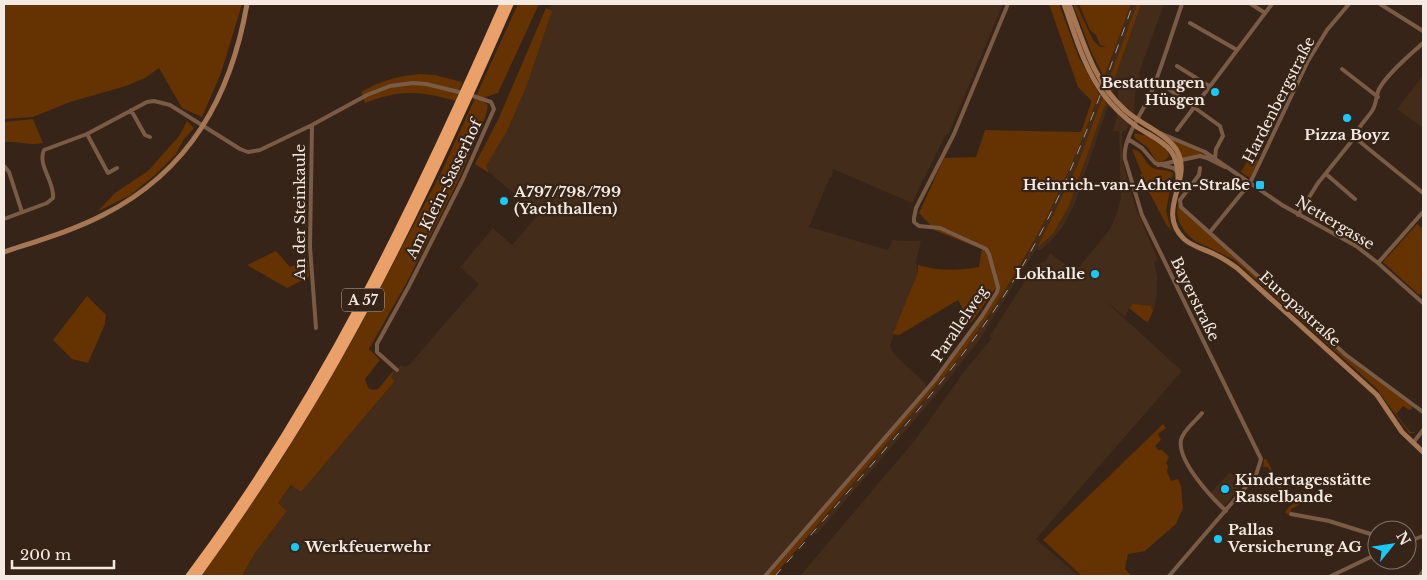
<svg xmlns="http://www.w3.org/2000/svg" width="1427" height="580" font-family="'Libre Baskerville',serif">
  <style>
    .built { fill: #432c1a; fill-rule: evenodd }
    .green { fill: #653301 }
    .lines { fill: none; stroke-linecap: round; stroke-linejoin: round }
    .minor { stroke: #795b46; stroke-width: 4 }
    .secondary { stroke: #a67755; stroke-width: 5 }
    .motorway { stroke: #e9a069; stroke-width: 7 }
    .rail { stroke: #a89b90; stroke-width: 1; stroke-dasharray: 9 9; stroke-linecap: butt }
    .poi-dot { fill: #17cafb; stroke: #352417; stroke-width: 2 }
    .labels { text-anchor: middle; stroke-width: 4.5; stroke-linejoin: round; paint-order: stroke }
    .shield { fill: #352417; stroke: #bbafa4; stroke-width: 1 }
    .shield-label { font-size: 14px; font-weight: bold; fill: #f5eae1 }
    .poi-label { font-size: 15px; font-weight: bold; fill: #f5eae1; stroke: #352417; text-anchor: start }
    .street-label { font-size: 15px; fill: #f5eae1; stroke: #352417 }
  </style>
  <rect width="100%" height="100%" fill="#352417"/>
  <path class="built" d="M551 4H1003L949 133 945 136 912 203 833 169 832 177H830L809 227 888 250 893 239 898 241H921L916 262 918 272 890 345 894 354 925 383 926 387 762 576H242L255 553 287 511 278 503 292 485 301 492 395 381 391 377 401 365 405 367 410 364 479 284 460 267 493 228 512 245 538 215 480 164 505 116Z
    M1131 4H1164L1139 73 1141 85 1135 93 1134 116 1126 131H1122V136L1123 163 1136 209 1158 260 1154 262 1157 275V295L1154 309 1153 310 1151 306H1130L1125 317 1102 298 1182 371 1036 539 1079 576H800L915 440 966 369 992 338 990 336 1035 265 1045 262 1050 253 1075 272 1110 229 1118 210 1121 197 1119 131H1113L1117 118 1118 89 1114 88 1075 203 1062 228 1049 243 1039 251 1036 249 980 339 937 394 816 535 812 532 950 369 987 318 1022 264 1064 183 1087 128ZM1108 86 1111 87 1069 206 1053 234 1038 247 1078 164Z
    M1421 78 1423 79V128L1397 109Z
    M1230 472 1235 477 1233 483 1239 488 1224 507 1210 493Z"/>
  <path class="green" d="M4 4H242L221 73 202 117 182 108 159 68 145 78 126 86 70 102 33 117 4 119Z
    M518 4H539L498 93 479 99 488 105 486 115 459 179 407 282 369 349 380 360 365 379 368 388 373 390 378 389 393 371 394 373 391 377 395 381 301 492 291 485 278 503 287 511 255 553 242 576H201L270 477 300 430 358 330 440 175Z
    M1049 4H1059L1079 58 1099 94C1063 197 1016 282 950 369L774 576H767L935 382 973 332 997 295 999 283 971 323 958 300 899 335 893 334 918 272V265C940 271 956 271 979 267L982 249 936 231 919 213 944 158 976 157 985 130 1081 132 1091 103V100L1078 87Z
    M1073 4H1076L1093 40 1100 47H1106L1100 45 1096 35 1090 30 1079 4H1131L1104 78 1091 51Z
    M1137 4H1141L1069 206 1053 234 1037 248 1078 164Z
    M546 8 552 11 526 87 507 131 486 166 489 173 475 164 498 120Z
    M420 74 435 75 462 82 456 101C420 91 401 89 365 103L361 92C380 81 397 76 420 74Z
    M33 119 43 143C29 146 17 141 4 142V122Z
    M187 121 194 128 184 139 176 154 154 176 129 196 98 211 115 193 148 171 179 136Z
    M1135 133 1146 136 1165 148 1149 137 1159 141 1168 149 1169 157 1162 162 1156 161 1148 148 1134 137Z
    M1167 136 1214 159 1206 156 1182 158Z
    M1132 149C1144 151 1144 163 1153 168 1160 171 1167 169 1173 173L1166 211 1172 232 1166 224 1140 175 1142 174Z
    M1250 156 1258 161 1250 178 1241 172Z
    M1178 204 1335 349 1412 406V409L1409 410 1403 406 1396 414 1410 432H1415L1414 433H1409L1376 388 1233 259 1195 241 1185 232 1179 222 1177 212Z
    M1417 224 1423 229V295L1418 294 1383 262Z
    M276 251 290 267 308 260 309 277 287 288 247 265Z
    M87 296 106 315 105 324 88 363 72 359 53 340Z
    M1133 304 1151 306 1152 310 1154 309 1148 322 1145 321 1129 308Z
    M1163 424 1166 428 1158 434 1161 440 1155 446 1158 450H1162L1169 457 1166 463 1168 466 1167 472 1171 481 1178 479 1181 486 1183 508 1176 524 1145 551 1128 554 1125 569 1132 576H1082L1043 540Z
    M1264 459H1266C1272 468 1275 480 1282 488 1287 495 1293 494 1299 505L1291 509V515L1285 513 1288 508 1294 503 1291 497 1280 491 1268 467H1263Z"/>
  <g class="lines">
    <path class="minor" d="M1251 4 1265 13
      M1380 4 1423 31
      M1190 23 1237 50
      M1177 66 1209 86
      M1342 69 1378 97
      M1155 83 1163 85 1220 126 1223 136 1216 149 1215 158
      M131 110 145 135 150 137
      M312 125 310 247 316 328
      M1177 130 1272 4
      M1160 133 1205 152 1282 205 1356 246 1378 263 1423 303
      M87 134 108 173 117 168
      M1354 137 1423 193
      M1128 139 1142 148 1155 163 1173 168 1178 172
      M1158 165 1200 156 1207 158 1225 167
      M4 166 9 172 22 212
      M1200 168 1199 175 1180 200 1181 207 1346 355 1423 412
      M1326 174 1355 199
      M1298 215 1318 183 1355 137C1358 126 1366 120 1372 111 1377 103 1376 95 1379 89 1388 73 1410 55 1423 43
      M4 219 47 203 53 198C55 182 37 165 44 150L87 134 147 102 154 101 170 105 240 149 248 152 260 150 312 125 367 95 390 86 413 83 426 84 463 93
      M1210 232 1250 183 1308 61 1327 30 1349 4
      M1378 263 1423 212
      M397 370 377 352V344L409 286 463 179 494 109 491 102 470 95
      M1202 413C1196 421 1183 430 1181 440 1177 461 1212 498 1226 511
      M1413 443 1423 430
      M1291 514 1329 521 1377 536
      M1407 542 1423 536
      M765 576 934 381 982 316 997 292 998 287 989 254 986 249 940 228 919 226 914 222V218L916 208 954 134 1008 4
      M1169 576 1256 475 1261 459 1142 215 1125 159C1122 138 1144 111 1152 91 1163 63 1172 33 1182 4
      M1331 576 1377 554
      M1420 576 1423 571"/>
    <path class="secondary" d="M1064 4C1075 35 1084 68 1104 95 1113 107 1125 118 1137 127 1162 143 1179 146 1178 181
      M1069 4C1083 41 1094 83 1125 110 1140 124 1164 132 1176 149 1195 179 1154 210 1184 239 1193 247 1204 249 1214 254 1223 258 1230 263 1237 268L1377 395 1402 432 1423 452
      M4 252C37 241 72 231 103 215 190 171 231 96 247 4"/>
    <path class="motorway" d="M189 576C321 401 415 204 503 4
      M197 576C248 505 297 431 340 354 404 241 458 123 510 4"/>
    <path class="rail" d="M775 576C811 535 846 494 882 453 933 393 983 333 1023 265 1071 183 1101 93 1133 4"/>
  </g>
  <g class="poi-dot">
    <circle cx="1215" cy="92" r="5"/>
    <circle cx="1347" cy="118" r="5"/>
    <rect x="1255" y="180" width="10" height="10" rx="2.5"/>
    <circle cx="504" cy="201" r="5"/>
    <circle cx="1095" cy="274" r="5"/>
    <circle cx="1225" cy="489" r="5"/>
    <circle cx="1218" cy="539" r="5"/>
    <circle cx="295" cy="547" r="5"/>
  </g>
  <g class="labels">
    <rect class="shield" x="342" y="288.5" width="42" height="23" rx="4"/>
    <g class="shield-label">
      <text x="363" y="305">A 57</text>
    </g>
    <g class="poi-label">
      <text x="1205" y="88" text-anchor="end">Bestattungen<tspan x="1205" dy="17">Hüsgen</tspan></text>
      <text x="1347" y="140" text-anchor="middle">Pizza Boyz</text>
      <text x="1250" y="190" text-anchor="end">Heinrich-van-Achten-Straße</text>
      <text x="514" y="197">A797/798/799<tspan x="514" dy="17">(Yachthallen)</tspan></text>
      <text x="1085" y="279" text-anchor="end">Lokhalle</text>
      <text x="1235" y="485">Kindertagesstätte<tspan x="1235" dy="17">Rasselbande</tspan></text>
      <text x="1228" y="535">Pallas<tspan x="1228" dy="17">Versicherung AG</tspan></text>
      <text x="305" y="552">Werkfeuerwehr</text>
    </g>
    <g class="street-label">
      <text transform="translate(1279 100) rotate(-63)" y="5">Hardenbergstraße</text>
      <text transform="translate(444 189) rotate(-64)" y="5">Am Klein-Sasserhof</text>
      <text transform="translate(300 212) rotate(-90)" y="5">An der Steinkaule</text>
      <text transform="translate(1335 223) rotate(31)" y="5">Nettergasse</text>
      <text transform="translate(1195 299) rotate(64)" y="5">Bayerstraße</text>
      <text transform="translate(1300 309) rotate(42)" y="5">Europastraße</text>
      <text transform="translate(960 324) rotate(-56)" y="5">Parallelweg</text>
    </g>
  </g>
  <rect width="1427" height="580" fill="none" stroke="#f5eae1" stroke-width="10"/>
  <g transform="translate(1392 545) rotate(60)"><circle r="24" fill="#352417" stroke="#827368"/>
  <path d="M0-4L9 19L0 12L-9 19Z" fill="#17cafb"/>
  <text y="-8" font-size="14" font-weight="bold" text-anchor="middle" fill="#f5eae1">N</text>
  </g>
  <path d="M12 560v8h102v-8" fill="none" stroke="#f5eae1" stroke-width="2.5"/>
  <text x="20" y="560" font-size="15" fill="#f5eae1" stroke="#352417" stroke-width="4" paint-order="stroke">200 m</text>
</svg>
